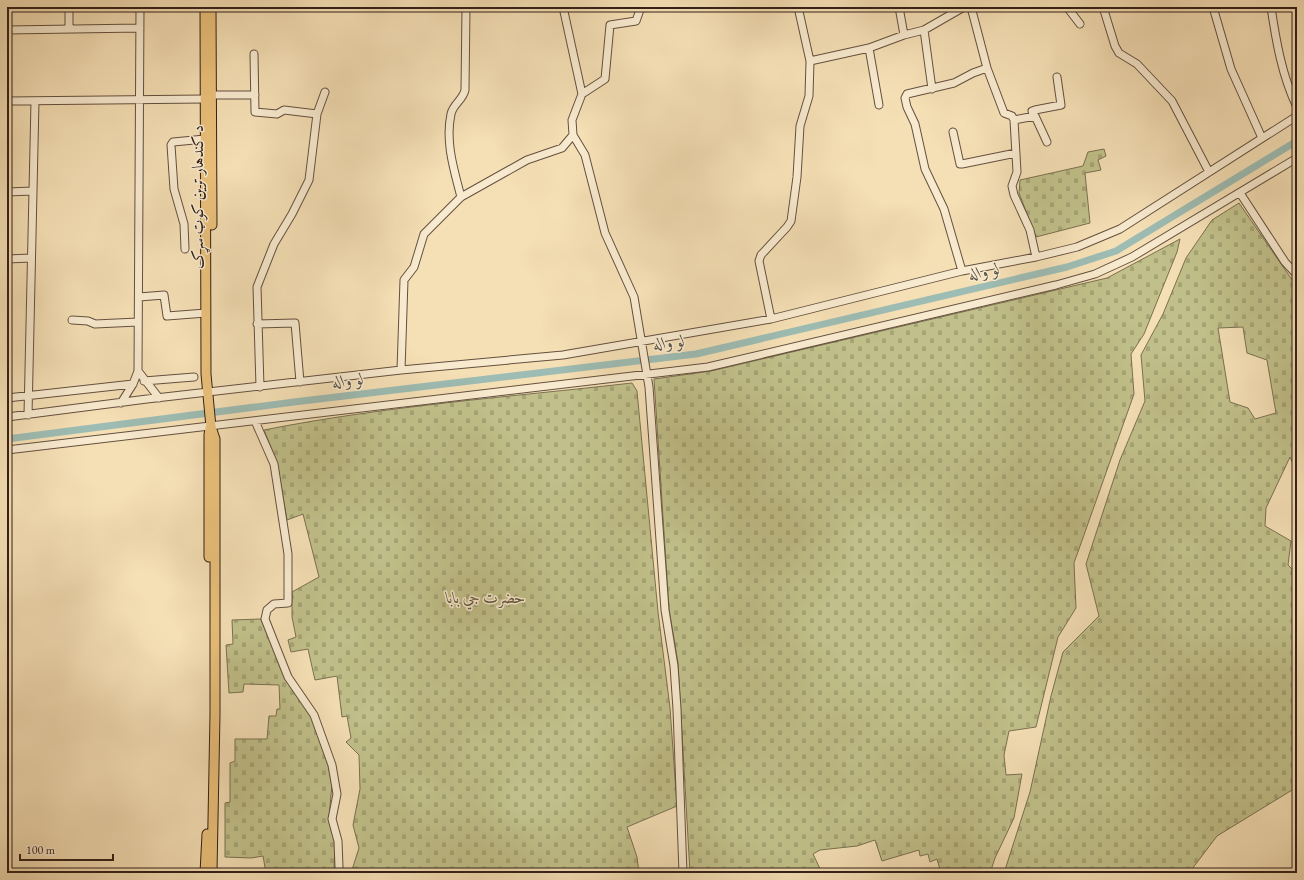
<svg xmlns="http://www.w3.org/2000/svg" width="1304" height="880" font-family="'EB Garamond',Amiri,serif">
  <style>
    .cemetery { fill: url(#cemetery-stones); stroke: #7a7051; fill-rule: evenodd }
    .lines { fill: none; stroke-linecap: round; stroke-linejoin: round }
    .canal { stroke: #9dbcb3; stroke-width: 7 }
    .minor-casing { stroke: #64503f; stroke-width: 9 }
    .major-casing { stroke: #332018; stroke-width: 11 }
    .minor { stroke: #f8eacf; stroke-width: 7 }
    .major { stroke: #eac07a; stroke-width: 9 }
    .labels { text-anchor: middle; stroke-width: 3; stroke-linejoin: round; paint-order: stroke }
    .street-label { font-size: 16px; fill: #332018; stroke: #f8eacf }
    .park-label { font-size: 16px; font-style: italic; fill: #5e503a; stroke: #f8eacf }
    .water-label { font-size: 17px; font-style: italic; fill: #534f46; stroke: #f8eacf }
  </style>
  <defs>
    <pattern id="cemetery-stones" width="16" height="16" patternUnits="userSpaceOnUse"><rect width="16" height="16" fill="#c1c08a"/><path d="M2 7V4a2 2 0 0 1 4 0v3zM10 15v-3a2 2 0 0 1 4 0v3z" fill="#a6a576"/></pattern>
  </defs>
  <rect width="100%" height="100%" fill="#f5dfb5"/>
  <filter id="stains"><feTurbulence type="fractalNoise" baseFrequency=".005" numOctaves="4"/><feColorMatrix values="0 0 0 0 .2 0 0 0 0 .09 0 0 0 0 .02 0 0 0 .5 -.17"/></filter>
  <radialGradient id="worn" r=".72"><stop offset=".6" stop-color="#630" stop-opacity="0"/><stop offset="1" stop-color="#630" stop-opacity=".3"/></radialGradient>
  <path class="cemetery" d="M1104 149 1106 156 1098 160 1101 170 1085 173 1090 223 1036 237 1019 193 1020 180 1083 166 1088 152Z
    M1239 203 1297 287V473L1290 457 1266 508 1265 526 1291 541 1288 565 1297 574V787L1217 836 1189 873H1004L1030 792 1051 696 1063 652 1099 616 1086 564 1120 460 1145 401 1141 355 1163 314 1186 258 1212 220ZM1243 327 1247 353 1267 360 1276 413 1255 419 1248 408 1230 402 1218 328Z
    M1180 239 1177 252 1144 334 1131 354 1134 394 1074 563 1076 608 1058 637 1036 727 1009 731 1004 755 1006 775 1022 774 1014 818 995 858 990 873H941L937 859 930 862 928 854 920 856 919 850 882 861 875 840 857 846 820 850 813 854 822 873H690L678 663 669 609 654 379 711 371 1107 278Z
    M632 383 637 391 658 612 670 708 677 806 627 827 637 857 639 873H351L359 848 353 825 360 789 359 755 346 742 351 738 347 716 342 717 337 676 315 680 308 649 291 652 288 640 296 637 292 617V592L319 577 303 514 287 520 277 462 264 430C385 406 509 397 632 383Z
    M261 619 286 679 312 717 328 765 332 784 329 818 335 841 334 871 327 873H266L263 856 251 858 225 857V803L230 802V763L235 761V739H267L269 716H276L277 709H280L279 685 244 684 243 692 229 693 226 645 233 644 232 620Z"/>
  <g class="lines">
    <path class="canal" d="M7 439 294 402 696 354 1067 267 1116 251 1297 141"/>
    <defs>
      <path id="minor" d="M69 7V28
        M563 7 582 94 572 120 573 135 585 155 605 233 634 297 649 387 665 610 674 666 677 709 683 873
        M899 7 904 35
        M971 7 987 68 1004 113 1012 116 1014 120 1017 172 1012 186 1014 195 1030 230 1036 257
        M1067 7 1080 24
        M1103 7 1115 46 1119 53 1137 64 1172 101 1209 172
        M1213 7 1231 69 1262 138
        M1271 7C1276 41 1282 76 1297 107
        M7 30 140 28
        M924 30 932 89
        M254 54 255 112 277 114 284 110 317 114
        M810 61 869 48
        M582 94 605 79 610 25 636 21 641 7
        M212 95H255
        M7 101 205 99
        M879 105 869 48 904 35 924 30 964 7
        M1033 115 1032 111 1035 110 1061 105 1057 77
        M1014 120 1035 116 1047 142
        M953 132 960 164H962L1016 153
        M7 192 33 191
        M1240 193 1285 262 1297 275
        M461 197C454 170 445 142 451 114 453 104 463 100 465 90L466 7
        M185 249 184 224 174 189 171 145 173 142 205 139
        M7 259 31 258
        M962 271 944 209 925 169 915 124 907 107 905 98 907 94 954 83 973 73 987 68
        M139 297 164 295 167 316 206 313
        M771 319 759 261 761 255 787 227 791 221 797 177 800 126 809 96 810 61 798 7
        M72 320 88 321 95 324 138 322
        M257 324 295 323 300 382
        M401 370 404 280 414 267 424 234 461 197 527 160 562 148 573 135
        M138 371 159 398
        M144 381 194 377
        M260 387 257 287 274 244 292 214 309 180 317 114 325 92
        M7 398 133 384
        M121 403 133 384 138 371 140 7
        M28 415 35 101
        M7 417 147 399 401 370 563 355 771 319 962 271 1036 257 1077 247 1120 229 1297 116
        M255 421 274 464 288 554V603L274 604 267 610 265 619 288 677 314 715 332 765 337 794 332 819 338 841 339 867
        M7 450 708 367 1056 285 1095 274 1132 257 1297 158"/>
      <path id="major" d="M205 7 206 374 211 427 215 439V714L212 873
        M211 7 212 225
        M209 557V435L210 428
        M205 873 207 834"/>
    </defs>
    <use href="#minor" class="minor-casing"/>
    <use href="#major" class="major-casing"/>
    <use href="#minor" class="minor"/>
    <use href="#major" class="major"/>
  </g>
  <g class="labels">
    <g class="street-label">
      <text transform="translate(197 197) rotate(-90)" y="6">د کندهار ترين کوټ سړک</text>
    </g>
    <g class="park-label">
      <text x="486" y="603">حضرت جي بابا</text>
    </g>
    <g class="water-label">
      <text transform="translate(984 271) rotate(-13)" y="6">لو واله</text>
      <text transform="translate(669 342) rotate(-7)" y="6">لو واله</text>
      <text transform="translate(348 380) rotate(-7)" y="6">لو واله</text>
    </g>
  </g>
  <rect width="1304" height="880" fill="none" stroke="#f5dfb5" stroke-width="24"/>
  <rect x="8" y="8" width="1288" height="864" fill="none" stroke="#332018" stroke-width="2"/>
  <rect x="12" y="12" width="1280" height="856" fill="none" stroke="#332018"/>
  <path d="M20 854v6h93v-6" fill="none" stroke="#332018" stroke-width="2"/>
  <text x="26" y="854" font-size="12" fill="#332018" stroke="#f8eacf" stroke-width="3" paint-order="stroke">100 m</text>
  <rect width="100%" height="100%" filter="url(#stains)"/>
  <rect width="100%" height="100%" fill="url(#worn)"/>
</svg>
